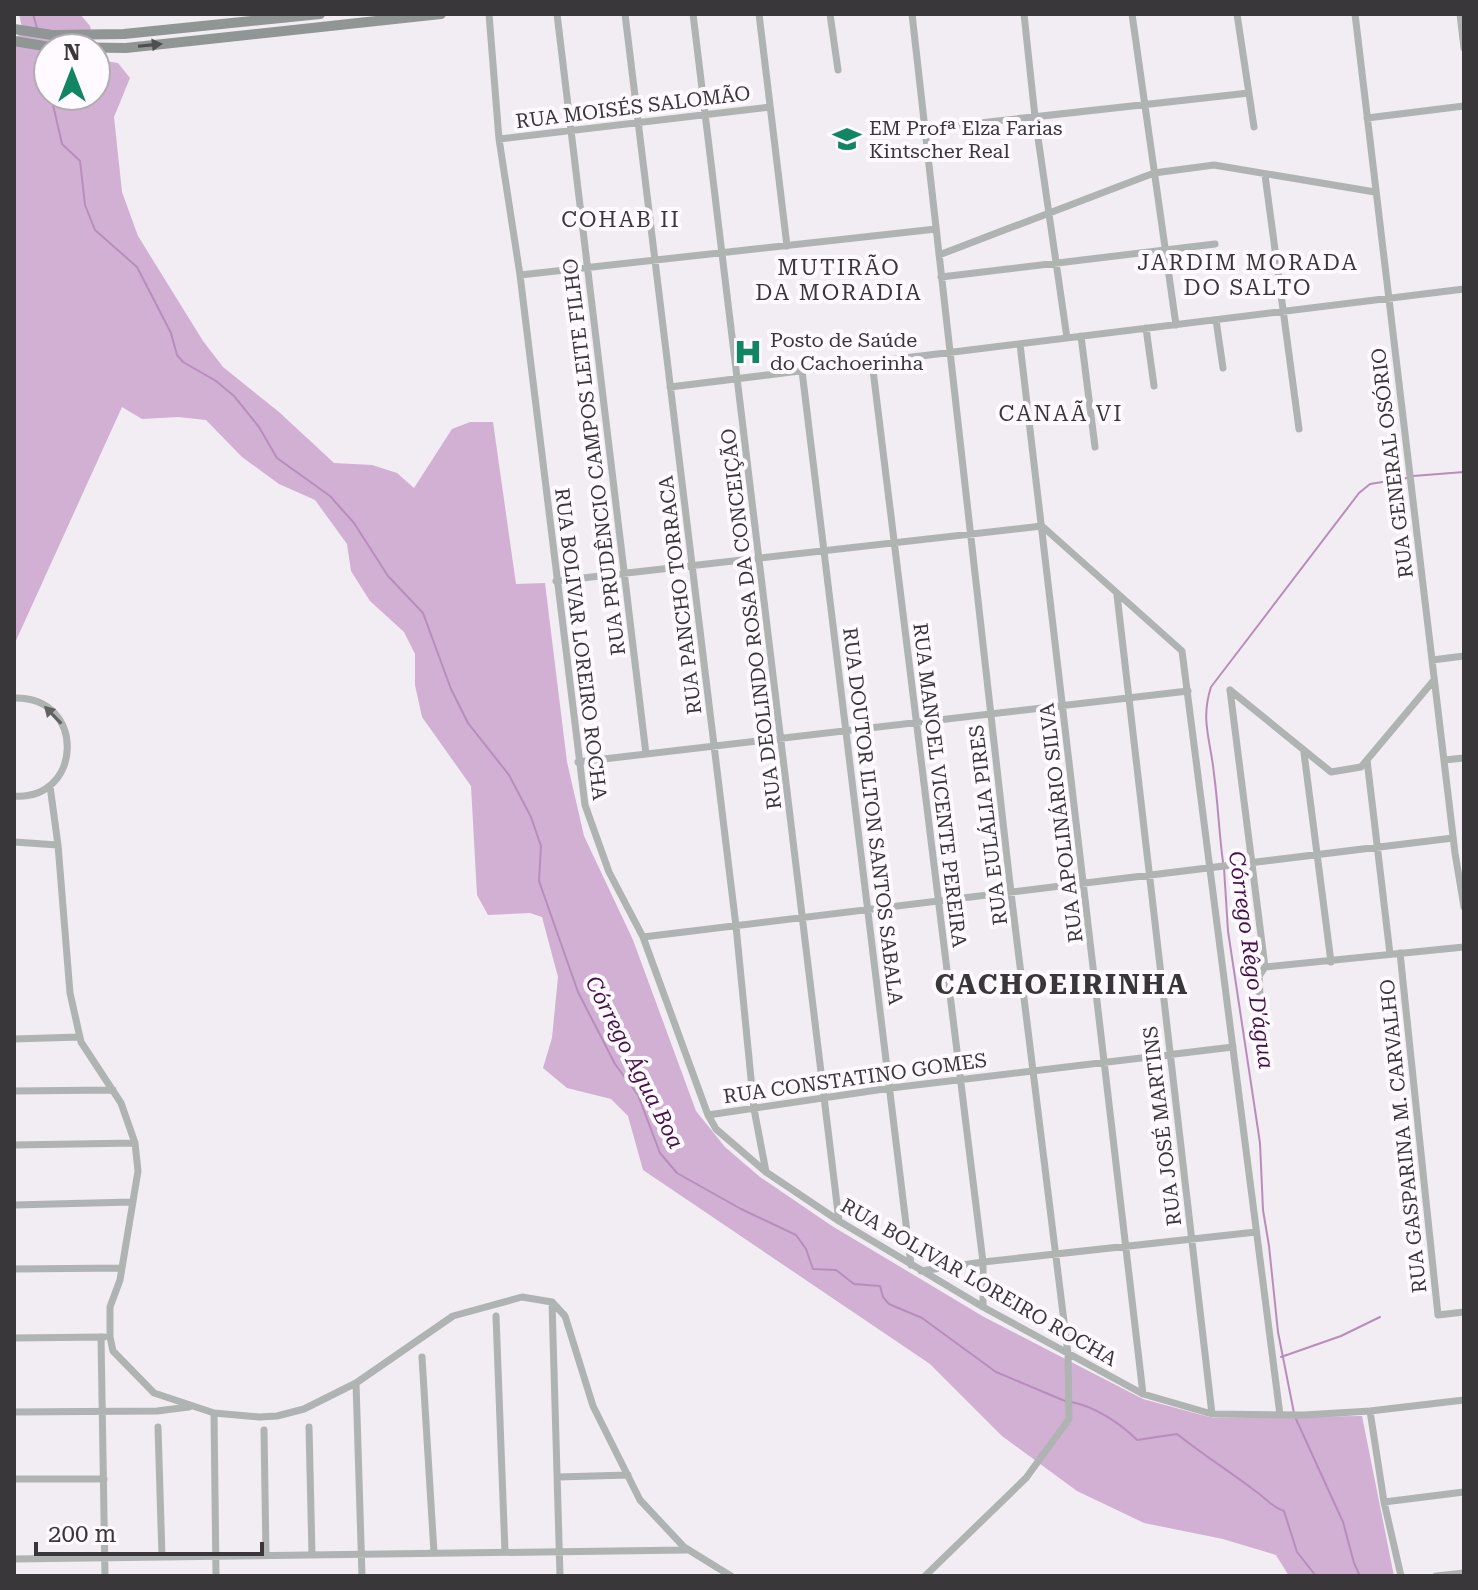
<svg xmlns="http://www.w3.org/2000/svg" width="1478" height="1590" font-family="'Roboto Serif',serif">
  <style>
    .green { fill: #d2b0d4 }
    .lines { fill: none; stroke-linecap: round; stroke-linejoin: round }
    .stream { stroke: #b98dbb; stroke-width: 2 }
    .street { stroke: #afb3b1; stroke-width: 7 }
    .secondary { stroke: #909693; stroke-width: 10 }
    .oneway { fill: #4f4f50 }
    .oneway2 { fill: #626263 }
    .labels { text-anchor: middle; stroke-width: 8; stroke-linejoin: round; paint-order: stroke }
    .street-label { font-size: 20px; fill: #393739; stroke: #fffaff }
    .poi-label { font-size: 20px; fill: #393739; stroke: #fffaff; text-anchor: start }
    .neighbourhood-label { font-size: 22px; letter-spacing: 2px; fill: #393739; stroke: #fffaff }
    .water-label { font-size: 22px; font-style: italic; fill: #46114b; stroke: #fffaff }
    .district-label { font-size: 28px; font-weight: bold; letter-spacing: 2px; fill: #393739; stroke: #fffaff }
  </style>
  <rect width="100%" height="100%" fill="#f2ecf3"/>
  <path class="green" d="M19 14H80L90 26 95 48H48V96H96V51L100 60 118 63 130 78 114 117 122 192 138 236 203 341 223 367 279 412 334 463 372 465 397 473 414 488 452 429 470 422H493L516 584 545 583 567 762 584 836 633 940 696 1111 725 1147 760 1177 832 1226 984 1317 1143 1399 1213 1418 1362 1416 1394 1576H1289L1276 1555 1223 1539 1144 1523 1077 1491 1002 1436 930 1364 643 1170 628 1116 611 1099 567 1088 543 1068 552 1038 558 977 542 917 530 913 488 915 477 895 471 786 422 717 415 685V654L404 632 370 601 351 571 347 544 315 500 279 484 242 457 206 420 178 417 142 419 122 407 14 645V39L23 32Z"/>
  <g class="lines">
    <path class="stream" d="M33 14 37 28
      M42 50 48 80
      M51 96 62 144 80 161 85 205 95 230 137 267 171 333 177 355 183 362 216 381 234 396 259 427 277 458 330 496 354 523 388 576 423 613 451 689 468 723 509 775 531 817 541 846 539 881 578 992 615 1064 638 1095 660 1153 677 1173 741 1209 796 1235 806 1249 813 1269 836 1270 854 1284 880 1286 883 1297 889 1304 922 1318 996 1372 1065 1401
      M1413 476 1464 472
      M1223 862C1219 833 1218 803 1214 774 1211 741 1200 721 1211 687L1359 493 1370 484 1407 478
      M1224 868 1228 931 1260 1143 1263 1210 1269 1246 1278 1332 1294 1413
      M1281 1357 1341 1336 1380 1317
      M1071 1402C1094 1406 1120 1423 1137 1440L1177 1434C1202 1454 1229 1471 1254 1490 1266 1498 1270 1506 1284 1511L1297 1552 1316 1576
      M1296 1419 1343 1522 1354 1563 1360 1576"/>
    <path class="street" d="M489 14 499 139 520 275 585 805 609 872 643 937 708 1115 716 1129 766 1172 839 1221 983 1307 1143 1394 1212 1414 1304 1415 1370 1411 1464 1400
      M557 14 646 754
      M625 14 736 926 754 1109 766 1172
      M693 14 839 1221
      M759 14 787 246
      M830 14 838 70
      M912 14 1011 893 1068 1354 1069 1419 1026 1478 925 1576
      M1024 14 1035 117 1067 338
      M1132 14 1176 325
      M1237 14 1254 127
      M1355 14 1455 853 1464 907
      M1460 14 1464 48
      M1367 118 1464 106
      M925 129 1249 93
      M499 139 770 107
      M1265 175 1299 429
      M939 255 1154 173 1214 165 1375 192
      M520 275 936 229
      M941 277 1215 244
      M1216 320 1223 368
      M1146 328 1154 386
      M1081 336 1095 447
      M1020 344 1143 1394
      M872 362 983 1262V1307
      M802 371 911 1265
      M670 387 1464 289
      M556 581 1042 526 1182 651 1280 1415
      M1117 595 1212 1414
      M1432 660 1464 656
      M1230 690 1265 967
      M1230 690 1331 772 1361 767 1434 680
      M14 698C87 696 83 801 14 796
      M1304 753 1331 962
      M1367 760 1390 954
      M1444 760 1464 758
      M578 762 1188 691
      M50 786 58 845 70 993 81 1042 121 1103 135 1143 138 1171 120 1280 110 1307V1337L113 1351 154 1393 214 1413 259 1417 277 1416 304 1409 356 1383 453 1316 522 1297 552 1302 565 1316 593 1406 640 1500 684 1547 731 1576
      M14 842 58 845
      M643 937 1453 838
      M1400 953 1438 1315 1464 1312
      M1265 967 1464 947
      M1260 996 1259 976 1265 967
      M14 1039 80 1037
      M14 1091 113 1090
      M708 1115 891 1088 1233 1047
      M14 1145 135 1143
      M14 1205 132 1202
      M14 1269 122 1268
      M921 1271 983 1262 1256 1232
      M552 1302 560 1576
      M496 1316 505 1552
      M101 1337 105 1576
      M14 1338 104 1337
      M422 1357 434 1553
      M356 1383 362 1576
      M1370 1411 1384 1502 1401 1576
      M14 1412 157 1411 189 1407
      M214 1413 216 1576
      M158 1427 162 1557
      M309 1427 312 1555
      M264 1430 266 1555
      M558 1477 628 1475
      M14 1479H104
      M1384 1502 1464 1492
      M14 1559 686 1550
      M1436 1576 1464 1573"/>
    <path class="secondary" d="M14 29 52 35 124 34 320 14
      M14 41 50 47 126 48 441 14"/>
  </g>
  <defs><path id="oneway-solid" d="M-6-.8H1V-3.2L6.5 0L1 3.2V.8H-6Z" transform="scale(2)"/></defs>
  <use class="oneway" href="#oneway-solid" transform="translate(150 45) rotate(-6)"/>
  <use class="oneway2" href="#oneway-solid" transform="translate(53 715) rotate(-134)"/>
  <defs>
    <symbol id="school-bare" viewBox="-9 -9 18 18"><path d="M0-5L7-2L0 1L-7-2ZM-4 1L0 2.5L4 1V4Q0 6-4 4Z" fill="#128564" stroke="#fffaff" stroke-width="2.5" paint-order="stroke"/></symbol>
    <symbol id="hospital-bare" viewBox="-9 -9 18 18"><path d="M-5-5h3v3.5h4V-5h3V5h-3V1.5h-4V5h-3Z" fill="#128564" stroke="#fffaff" stroke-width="2.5" paint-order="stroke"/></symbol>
  </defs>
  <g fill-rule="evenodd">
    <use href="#school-bare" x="827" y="119" width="40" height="40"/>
    <use href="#hospital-bare" x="728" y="332" width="40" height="40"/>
  </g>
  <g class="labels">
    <g class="street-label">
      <text transform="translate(633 107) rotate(-7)" y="7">RUA MOISÉS SALOMÃO</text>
      <text transform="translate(594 457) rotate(-97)" y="7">RUA PRUDÊNCIO CAMPOS LEITE FILHO</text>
      <text transform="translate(1392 463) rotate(-97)" y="7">RUA GENERAL OSÓRIO</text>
      <text transform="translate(680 595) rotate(-97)" y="7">RUA PANCHO TORRACA</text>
      <text transform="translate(751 619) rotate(-97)" y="7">RUA DEOLINDO ROSA DA CONCEIÇÃO</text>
      <text transform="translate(581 644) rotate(83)" y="7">RUA BOLIVAR LOREIRO ROCHA</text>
      <text transform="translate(940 785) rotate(83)" y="7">RUA MANOEL VICENTE PEREIRA</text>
      <text transform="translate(873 816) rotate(83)" y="7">RUA DOUTOR ILTON SANTOS SABALA</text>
      <text transform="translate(1061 823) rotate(-97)" y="7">RUA APOLINÁRIO SILVA</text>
      <text transform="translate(988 825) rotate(-97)" y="7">RUA EULÁLIA PIRES</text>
      <text transform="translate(855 1078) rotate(-8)" y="7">RUA CONSTATINO GOMES</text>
      <text transform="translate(1162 1126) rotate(-97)" y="7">RUA JOSÉ MARTINS</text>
      <text transform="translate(1403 1136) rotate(-96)" y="7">RUA GASPARINA M. CARVALHO</text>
      <text transform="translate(979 1282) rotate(30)" y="7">RUA BOLIVAR LOREIRO ROCHA</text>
    </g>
    <g class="poi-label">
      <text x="869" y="135">EM Profª Elza Farias<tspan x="869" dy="23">Kintscher Real</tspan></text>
      <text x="770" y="347">Posto de Saúde<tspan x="770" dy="23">do Cachoerinha</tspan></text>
    </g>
    <g class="neighbourhood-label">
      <text x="621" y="227">COHAB II</text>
      <text x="1248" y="270">JARDIM MORADA<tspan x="1248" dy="25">DO SALTO</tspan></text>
      <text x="839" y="275">MUTIRÃO<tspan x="839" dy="25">DA MORADIA</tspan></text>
      <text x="1061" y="421">CANAÃ VI</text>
    </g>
    <g class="water-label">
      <text transform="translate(1252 960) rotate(82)" y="8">Córrego Rêgo D'água</text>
      <text transform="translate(635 1062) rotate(63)" y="8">Córrego Água Boa</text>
    </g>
    <g class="district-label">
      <text x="1062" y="994">CACHOEIRINHA</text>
    </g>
  </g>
  <rect width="1478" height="1590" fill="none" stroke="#393739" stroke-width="32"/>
  <g transform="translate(72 72)"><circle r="38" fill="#fffaff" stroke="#b0acb0" stroke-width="2"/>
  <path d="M0-6L14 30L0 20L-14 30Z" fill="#128564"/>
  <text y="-12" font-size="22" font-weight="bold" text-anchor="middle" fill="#393739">N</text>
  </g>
  <path d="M36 1542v12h226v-12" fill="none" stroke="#393739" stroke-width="4"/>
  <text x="48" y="1542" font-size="24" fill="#393739" stroke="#fffaff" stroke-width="6" paint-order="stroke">200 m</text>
</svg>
